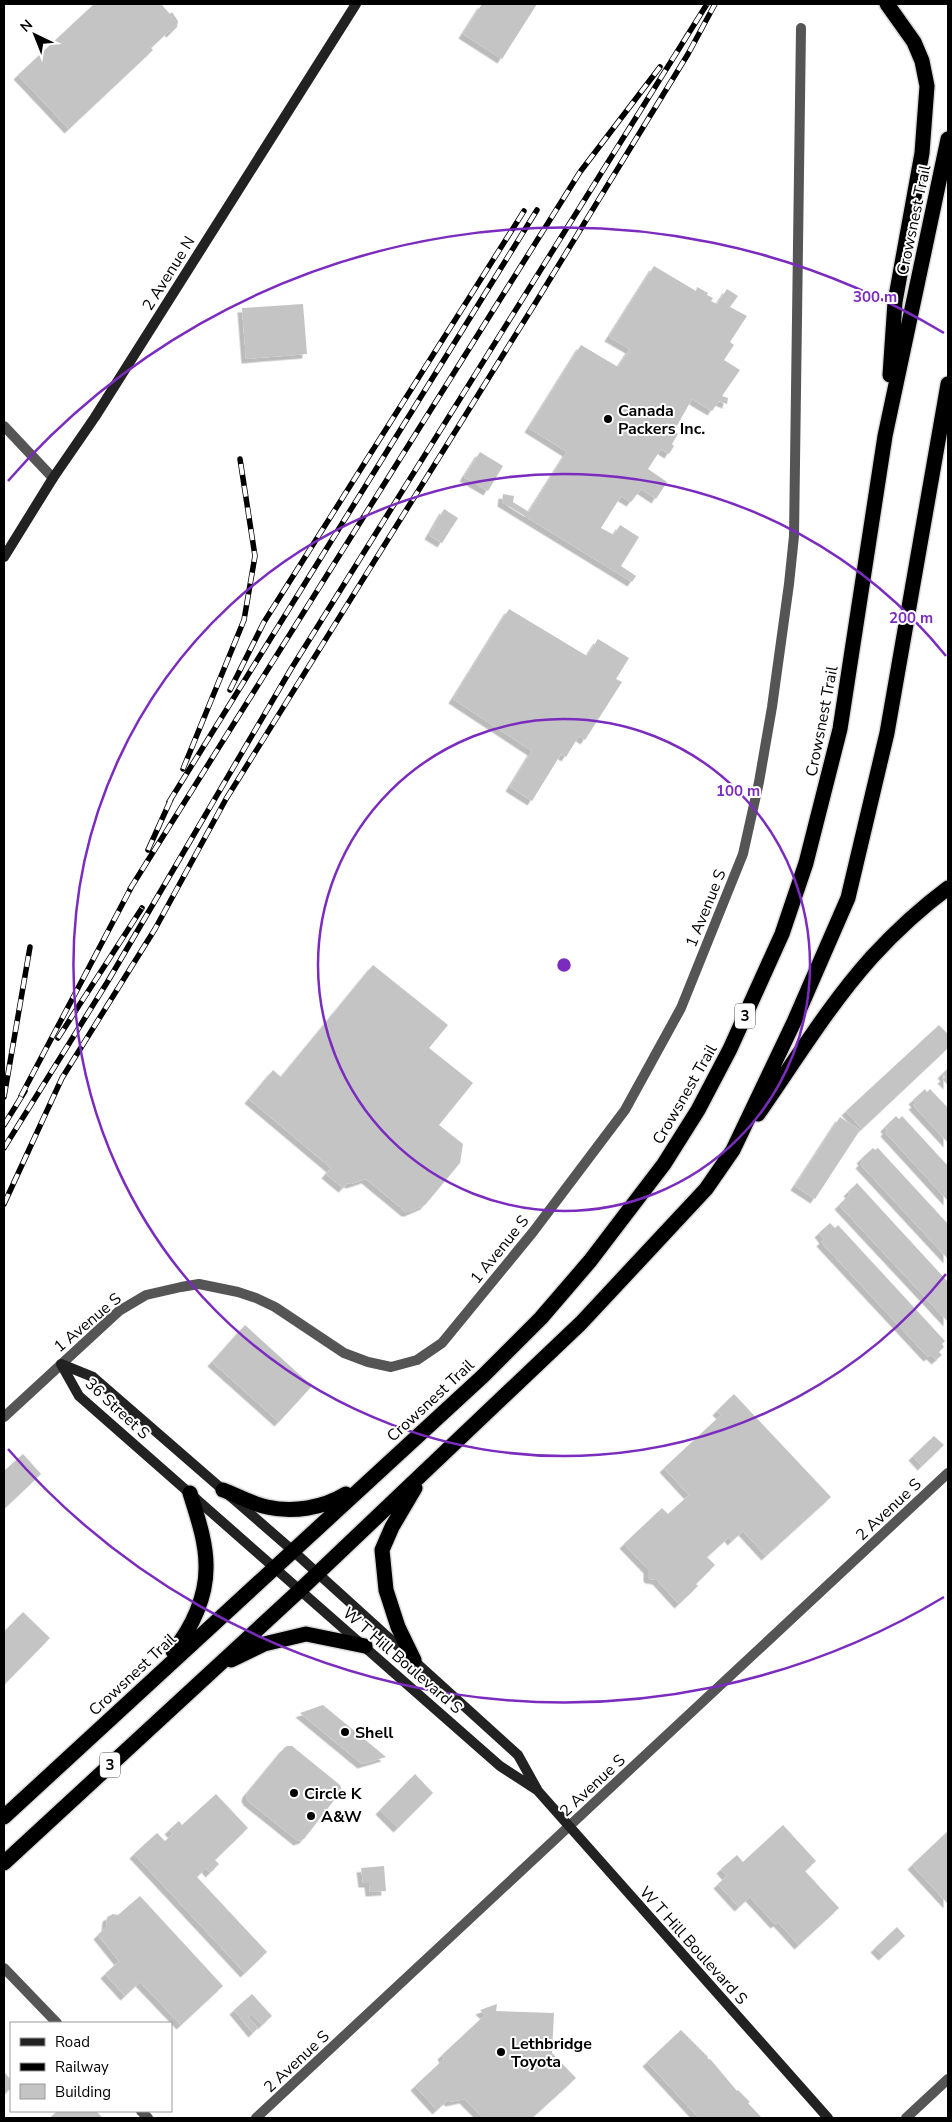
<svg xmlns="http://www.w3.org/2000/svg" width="952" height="2122" font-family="'Nunito Sans',sans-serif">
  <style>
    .building { fill: #c4c4c4; filter: url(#shadow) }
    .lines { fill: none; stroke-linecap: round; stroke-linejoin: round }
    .highway-casing { stroke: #dbdbdb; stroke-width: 18 }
    .street { stroke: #555; stroke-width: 10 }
    .secondary { stroke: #222; stroke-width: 10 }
    .highway { stroke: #000; stroke-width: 15 }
    .rail-casing { stroke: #000; stroke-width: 5.5 }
    .rail { stroke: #fff; stroke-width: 4; stroke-dasharray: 11; stroke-linecap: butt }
    .ring { fill: none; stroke: #7b2cbf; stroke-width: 2.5 }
    .poi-dot { fill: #000; stroke: #fff; stroke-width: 2 }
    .labels { text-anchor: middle; stroke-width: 4; stroke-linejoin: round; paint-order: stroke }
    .shield { fill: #fff; stroke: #4c4c4c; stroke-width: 1 }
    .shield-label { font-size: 15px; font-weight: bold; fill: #000 }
    .street-label { font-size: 16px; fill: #000; stroke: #fff }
    .poi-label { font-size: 16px; font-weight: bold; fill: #000; stroke: #fff; text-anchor: start }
    .centre { fill: #7b2cbf; stroke: #fff; stroke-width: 2.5 }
    .ring-label { font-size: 15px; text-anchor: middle; font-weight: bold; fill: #7b2cbf; stroke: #fff; stroke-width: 4; stroke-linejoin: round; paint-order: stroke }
  </style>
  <defs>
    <filter id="shadow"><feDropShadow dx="-4.5" dy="4.5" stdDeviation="0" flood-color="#0004"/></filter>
  </defs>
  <rect width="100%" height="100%" fill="#fff"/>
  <path class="building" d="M94 4H161L170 14 172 12 178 21 177 27 171 33 169 31 151 48 153 50 69 129 18 75Z
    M482 4H537L502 59 463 34Z
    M654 266 696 291 697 287 708 293 707 295 713 298 711 301 717 304 727 289 738 296 730 307 747 316 730 342 734 345 724 360 740 370 722 396 728 398 727 404 719 401 712 411 692 399 674 431 678 434 672 444 674 446 669 454 661 449 648 469 667 482 656 499 641 489 631 502 621 496 601 528 614 535 620 525 639 537 621 566 636 576 632 582 502 502 503 494 514 496 513 502 529 512 567 452 529 428 581 345 618 367 630 349 609 337Z
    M303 304 307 354 246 359 242 308Z
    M480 452 503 466 488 491 464 477Z
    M444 509 458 518 442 543 429 535Z
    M509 609 587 656 598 639 629 658 616 679 622 682 585 740 579 736 566 757 561 754 532 801 510 787 532 751 453 699Z
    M373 965 448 1025 429 1048 473 1083 439 1125 463 1144 460 1163 425 1205 409 1212H406L366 1179 351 1184 348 1183 343 1188 326 1174 331 1168 249 1099 273 1070 281 1077Z
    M939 1025 948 1034V1048L862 1129 846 1111Z
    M948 1068V1085L942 1079 945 1077 942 1074Z
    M925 1089 927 1092 930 1089 948 1108V1143L913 1105 916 1103 913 1100Z
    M896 1116 899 1119 902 1116 948 1166V1201L885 1132 887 1130 885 1127Z
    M840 1117 860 1130 815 1199 795 1186Z
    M873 1148 875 1150 878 1148 948 1224V1259L860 1164 863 1161 861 1159Z
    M857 1183 948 1282V1322L839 1205 850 1194 848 1192Z
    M830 1223 835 1228 838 1225 945 1341 942 1344 944 1347 939 1352 942 1355 936 1360 931 1355 928 1357 821 1242 824 1239 819 1233Z
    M245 1325 312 1386 279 1422 212 1362Z
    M734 1394 831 1497 766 1556 743 1531 732 1541 729 1537 707 1557 715 1565 696 1584 698 1586 679 1604 657 1580 650 1579 648 1577V1569L624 1544 662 1508 668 1514 689 1495 664 1468 721 1415 717 1411Z
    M934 1436 944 1445 922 1466 913 1456Z
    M23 1454 41 1474 4 1509V1471Z
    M23 1612 50 1638 4 1685V1632Z
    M323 1705 386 1757 362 1764 300 1713Z
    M287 1746H292L340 1785 342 1790 304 1839 298 1841 248 1801 246 1797 247 1793 284 1748Z
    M415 1774 433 1793 398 1828 380 1810Z
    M216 1794 248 1828 215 1860 219 1864 210 1873 206 1868 197 1877 267 1952 245 1973 134 1854 157 1833 165 1841 173 1834 169 1830 179 1821 182 1825Z
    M783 1825 816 1861 805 1871 839 1908 799 1945 778 1922 775 1924 750 1897 739 1907 718 1884 727 1876 721 1869 737 1855 743 1862Z
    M948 1831V1904L912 1865Z
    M384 1866 386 1891 370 1892 369 1883H363L361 1868Z
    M140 1896 223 1986 181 2025 140 1982 125 1996 105 1974 119 1961 98 1935 106 1927 107 1917 113 1914 118 1915Z
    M897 1927 905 1936 883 1956 875 1948Z
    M252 1994 272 2016 262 2025 252 2014 248 2017 258 2028 253 2033 234 2010Z
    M497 2004 496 2011 554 2013 552 2053 576 2078 532 2118H483L464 2099 450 2102 448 2100 437 2110 415 2086 444 2059 442 2055 485 2015 480 2010Z
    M681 2030 708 2057 707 2058 711 2060 737 2091 738 2090 750 2102 748 2103 762 2118H699L647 2062Z
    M4 2072 11 2080V2088L4 2095Z
    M57 2111H96L103 2118H52L51 2117Z"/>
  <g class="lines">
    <defs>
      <path id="highway" d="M887 4 914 42 922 61 927 86 922 153 895 302 890 375
        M758 1114C795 1061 829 1005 872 957 895 932 921 908 948 888
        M223 1490C237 1495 252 1504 267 1507 293 1513 323 1508 346 1494
        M173 1651C192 1628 207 1596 206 1565 206 1541 197 1516 190 1493
        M231 1660 264 1644 306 1634 365 1646
        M414 1660 398 1627 386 1590 382 1550 392 1527 415 1488
        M4 1817 483 1376 541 1318 590 1261 664 1164 698 1110 730 1049 782 934 806 863 840 729 885 436 948 139
        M4 1863 300 1590 581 1323 706 1189 733 1150 794 1022 848 898 887 733 948 384"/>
    </defs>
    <use href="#highway" class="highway-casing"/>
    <path class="street" d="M4 426 53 478
      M4 1417 119 1311 146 1295 181 1287 199 1284 238 1292 256 1298 275 1307 344 1353 368 1362 391 1367 417 1360 442 1343 533 1232 625 1110 681 1008 743 854 759 782 772 707 789 584 794 536 801 28
      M4 1968 57 2023
      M141 2111 148 2118
      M256 2118 948 1473
      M906 2118 948 2079"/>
    <path class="secondary" d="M4 557 53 478 95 417 356 4
      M61 1364 93 1377 292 1550 518 1755 538 1791 828 2118
      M61 1364 79 1396 500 1766 537 1790"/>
    <use href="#highway" class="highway"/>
    <defs>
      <path id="rail" d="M230 690 264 622 524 211
        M183 769 244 620 255 556 240 459
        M169 802 537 210
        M148 850 172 797
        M130 889 580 172 660 67
        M58 1038 142 908
        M21 1096 133 884
        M4 1097 30 947
        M4 1125 25 1091
        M4 1148 108 981 291 669 707 4
        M4 1204 62 1078 155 929 226 799 536 302 688 54 715 4"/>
    </defs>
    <use href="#rail" class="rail-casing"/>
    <use href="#rail" class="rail"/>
  </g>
  <g class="ring">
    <circle cx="564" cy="965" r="246"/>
    <path d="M946 1274A491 491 0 1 1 946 656"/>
    <path d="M944 1597A737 737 0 0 1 8 1449M8 481A737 737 0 0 1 944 333"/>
  </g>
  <g class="poi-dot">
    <circle cx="608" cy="419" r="5"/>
    <circle cx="345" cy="1732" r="5"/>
    <circle cx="294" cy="1793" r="5"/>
    <circle cx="311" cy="1816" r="5"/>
    <circle cx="501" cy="2052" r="5"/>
  </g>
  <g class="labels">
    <g class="shield">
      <rect x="735" y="1003.5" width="20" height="25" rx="4"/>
      <rect x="100" y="1752.5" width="20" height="25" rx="4"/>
    </g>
    <g class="shield-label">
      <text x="745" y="1021">3</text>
      <text x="110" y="1770">3</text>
    </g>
    <g class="street-label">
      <text transform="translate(913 220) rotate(-78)" y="6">Crowsnest Trail</text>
      <text transform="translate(168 273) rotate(-58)" y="6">2 Avenue N</text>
      <text transform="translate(821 721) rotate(-79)" y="6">Crowsnest Trail</text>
      <text transform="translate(705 908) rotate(-68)" y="6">1 Avenue S</text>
      <text transform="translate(684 1094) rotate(-60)" y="6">Crowsnest Trail</text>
      <text transform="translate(499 1249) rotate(-51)" y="6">1 Avenue S</text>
      <text transform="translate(87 1322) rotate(-40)" y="6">1 Avenue S</text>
      <text transform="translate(430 1400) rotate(-43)" y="6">Crowsnest Trail</text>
      <text transform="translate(118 1408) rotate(43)" y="6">36 Street S</text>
      <text transform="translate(888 1509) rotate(-43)" y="6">2 Avenue S</text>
      <text transform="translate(403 1660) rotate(41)" y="6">W T Hill Boulevard S</text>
      <text transform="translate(132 1674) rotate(-43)" y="6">Crowsnest Trail</text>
      <text transform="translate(592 1785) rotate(-43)" y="6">2 Avenue S</text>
      <text transform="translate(694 1945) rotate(48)" y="6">W T Hill Boulevard S</text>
      <text transform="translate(296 2061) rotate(-43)" y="6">2 Avenue S</text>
    </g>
    <g class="poi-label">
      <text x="618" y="416">Canada<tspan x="618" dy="18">Packers Inc.</tspan></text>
      <text x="355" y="1738">Shell</text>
      <text x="304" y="1799">Circle K</text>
      <text x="321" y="1822">A&amp;W</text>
      <text x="511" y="2049">Lethbridge<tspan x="511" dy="18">Toyota</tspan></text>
    </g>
  </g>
  <circle cx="564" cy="965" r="8" class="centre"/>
  <g class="ring-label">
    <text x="875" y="302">300 m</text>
    <text x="911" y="623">200 m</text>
    <text x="738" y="796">100 m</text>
  </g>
  <rect width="952" height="2122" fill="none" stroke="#000000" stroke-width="10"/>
  <rect x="10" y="2022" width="162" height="90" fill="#ffffff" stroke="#999999"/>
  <rect x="20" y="2038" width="25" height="8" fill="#222222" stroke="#999999"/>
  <text x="55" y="2047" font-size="15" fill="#000000">Road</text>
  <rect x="20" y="2063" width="25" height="8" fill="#000000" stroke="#999999"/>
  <text x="55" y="2072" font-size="15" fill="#000000">Railway</text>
  <rect x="20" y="2084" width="25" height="15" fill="#c4c4c4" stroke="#999999"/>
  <text x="55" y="2097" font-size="15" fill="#000000">Building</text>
  <g transform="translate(35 35) rotate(317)" stroke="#ffffff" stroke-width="4" paint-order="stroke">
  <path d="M0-4L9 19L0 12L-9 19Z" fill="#000000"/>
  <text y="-8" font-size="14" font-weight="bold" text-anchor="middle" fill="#000000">N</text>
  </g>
</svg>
